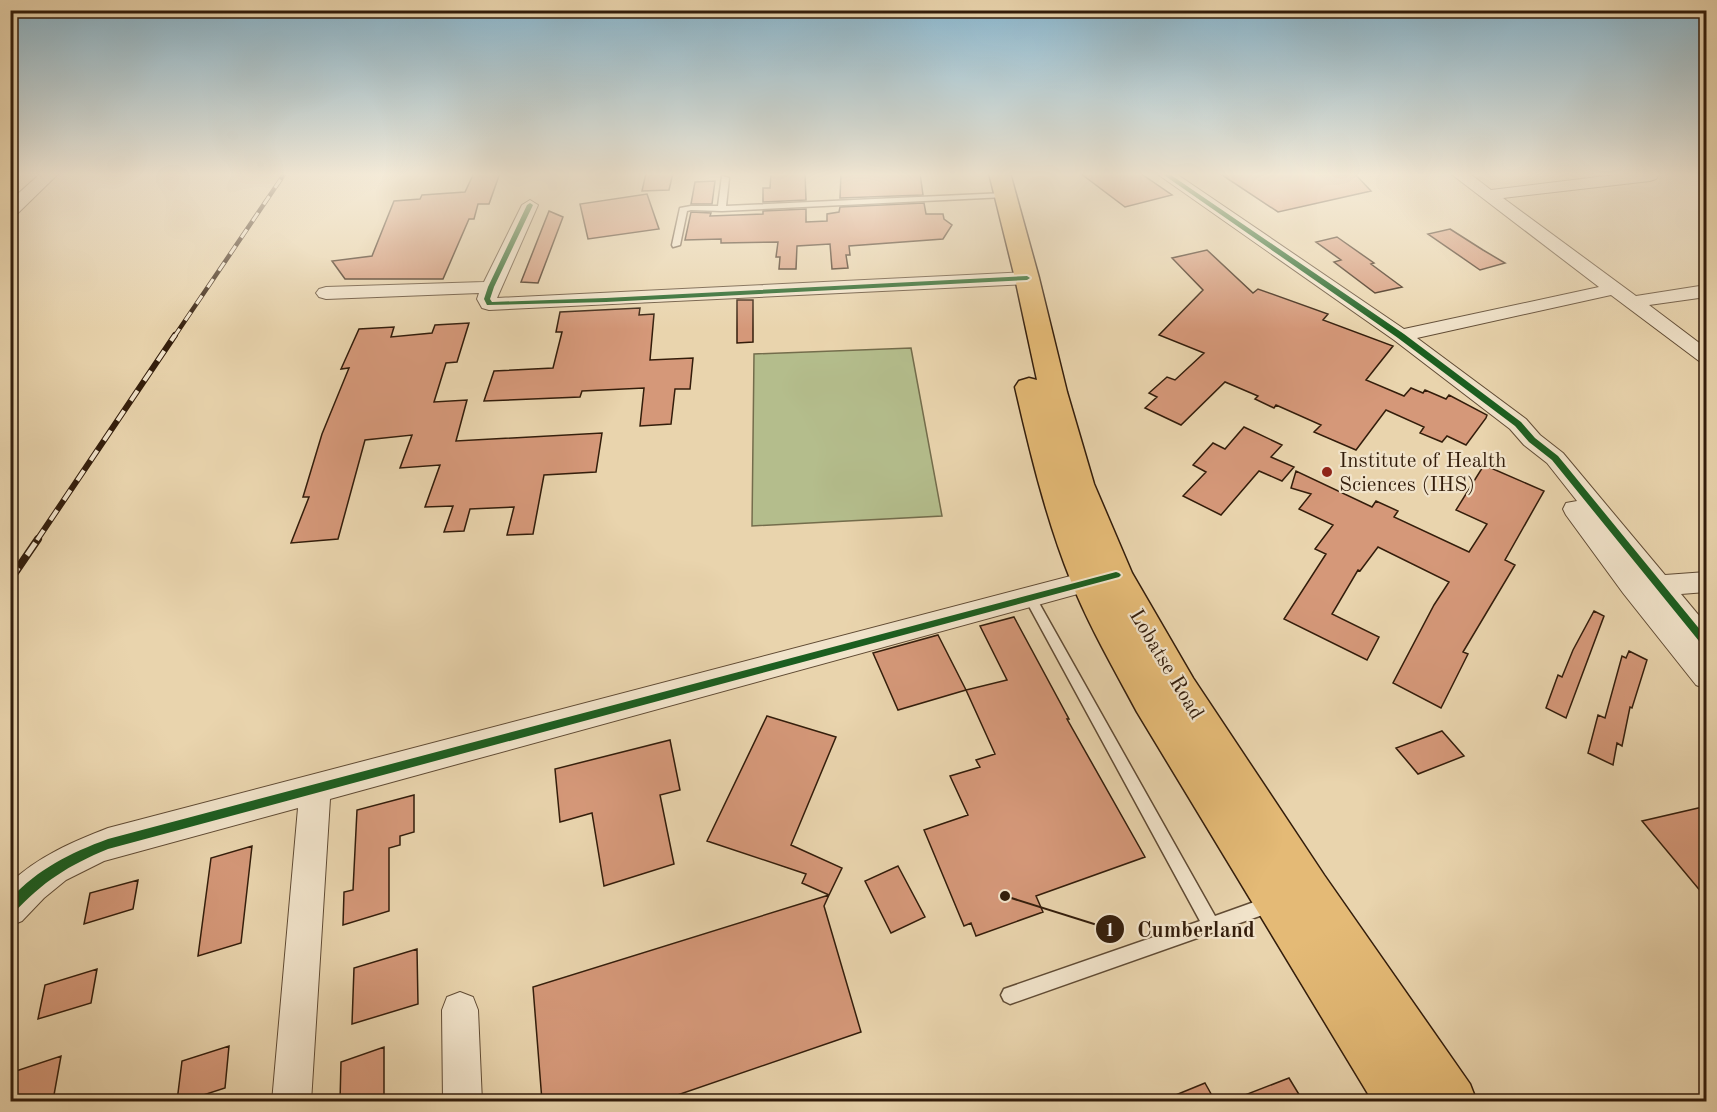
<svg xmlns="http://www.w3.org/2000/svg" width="1717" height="1112" font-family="'Old Standard TT',serif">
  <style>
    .green { fill: #b4bd8c; stroke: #746d4c; stroke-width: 1.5 }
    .building { fill: #d59879; stroke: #331d0b; stroke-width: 1.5 }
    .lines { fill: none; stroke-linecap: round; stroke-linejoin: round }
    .service-casing { stroke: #604b34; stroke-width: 3 }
    .minor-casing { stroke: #604b34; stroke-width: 2 }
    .trunk-casing { stroke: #331d0b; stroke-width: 3 }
    .service { fill: #f1e3ca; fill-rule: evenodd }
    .minor { fill: #f1e3ca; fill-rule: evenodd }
    .trunk { fill: #e4ba76; fill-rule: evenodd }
    .rail-far2-casing { stroke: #331d0b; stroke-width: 4.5 }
    .rail-far1-casing { stroke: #331d0b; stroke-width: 6 }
    .rail-casing { stroke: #331d0b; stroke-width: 8 }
    .rail-far2 { stroke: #f1e3ca; stroke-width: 3; stroke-dasharray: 10; stroke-linecap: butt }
    .rail-far1 { stroke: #f1e3ca; stroke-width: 4; stroke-dasharray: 12; stroke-linecap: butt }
    .rail { stroke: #f1e3ca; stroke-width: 5; stroke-dasharray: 15; stroke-linecap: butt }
    .cycleway-casing { stroke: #f1e3ca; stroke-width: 4 }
    .cycleway { fill: #1b5e20; fill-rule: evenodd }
    .poi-dot { fill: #8f2418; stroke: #f1e3ca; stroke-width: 2 }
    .labels { text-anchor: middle; stroke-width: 4.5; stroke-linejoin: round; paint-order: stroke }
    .poi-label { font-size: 21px; fill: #331d0b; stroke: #f1e3ca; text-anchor: start }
    .street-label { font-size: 21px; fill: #331d0b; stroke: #f1e3ca }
    .leader { fill: none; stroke: #331d0b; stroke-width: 2 }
    .callout-dot { fill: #331d0b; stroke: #f1e3ca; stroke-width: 2 }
    .mark-label { font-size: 18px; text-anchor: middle; font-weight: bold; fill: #fff }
    .callout-label { font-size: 22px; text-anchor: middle; font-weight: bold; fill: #331d0b; stroke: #f1e3ca; stroke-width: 4.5; stroke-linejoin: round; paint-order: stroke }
  </style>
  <rect width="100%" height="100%" fill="#e9d4ad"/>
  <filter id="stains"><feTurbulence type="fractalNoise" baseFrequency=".00333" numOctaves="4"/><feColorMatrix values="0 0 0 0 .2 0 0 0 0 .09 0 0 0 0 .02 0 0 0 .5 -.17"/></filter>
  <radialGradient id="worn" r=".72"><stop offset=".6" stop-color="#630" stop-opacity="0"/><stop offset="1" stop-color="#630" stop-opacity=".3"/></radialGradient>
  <path class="green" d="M911 348 942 516 752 526 754 354Z"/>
  <path class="building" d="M474 173H500L489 204H478L474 219H469L443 279H345L332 261 372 256 394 201 420 199 422 195 465 192Z
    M646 173H673L669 190 642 191Z
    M771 173H805L806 200 763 202V188H770Z
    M841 173H920L923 195 840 198Z
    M1080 173H1140L1172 195 1125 207Z
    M1219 173H1354L1371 191 1278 212Z
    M715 181 712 204H691L695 182Z
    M647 194 659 229 588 239 580 204Z
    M924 203 926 214H943L944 219 952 225 943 239 849 246 850 255H846L848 268 832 269 830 244 797 246 796 269H779L780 257H776L778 242 721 243V239L685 240 691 212 711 213 710 216 763 214V211L806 209V222L827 221V214L839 212 840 207Z
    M549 211 563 217 538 283 521 282Z
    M1450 229 1483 250 1505 263 1480 270 1428 234Z
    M1337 237 1374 263 1371 264 1402 287 1375 293 1334 262 1341 260 1316 242Z
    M1207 250 1253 293 1258 289 1328 314 1323 320 1393 346 1366 380 1404 396 1411 388 1423 393 1425 390 1446 399 1449 395 1487 415 1486 418 1466 445 1447 436 1442 442 1420 433 1424 427 1386 410 1356 450 1314 432 1321 425 1276 405 1274 408 1255 399 1258 396 1225 382 1181 425 1145 408 1157 397 1149 393 1167 377 1175 380 1204 353 1159 335 1203 290 1172 258Z
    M737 300H753V342L737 343Z
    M640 308 639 315 654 314 650 360 693 358 690 389H675L671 424 640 426 644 388 582 391 580 397 484 401 494 371 553 368 562 332H556L560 312Z
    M469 323 457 362 446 363 434 402 467 400 456 441 602 433 596 472 544 475 533 534 507 535 514 507 470 509 464 531 444 532 453 506 425 507 440 465 400 468 412 435 365 440 338 539 291 543 309 497H303L322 434 349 368 341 369 359 329 394 327 391 337 432 333 435 325Z
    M1244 427 1282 445 1271 457 1294 467 1282 481 1259 471 1221 515 1183 496 1206 472 1193 465 1213 443 1225 449Z
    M1484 465 1544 491 1505 560 1515 565 1463 652 1468 654 1441 708 1393 683 1434 605 1449 582 1378 547 1360 571 1358 570 1332 614 1379 637 1367 660 1284 619 1326 554 1315 549 1333 525 1299 509 1311 494 1291 488 1296 471 1372 507 1376 501 1398 511 1394 517 1469 552 1487 524 1456 510Z
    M1594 611 1604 616 1566 718 1546 708 1558 675 1562 677 1573 650Z
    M1014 617 1069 719H1067L1145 857 1036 896 1043 912 976 936 971 923 964 926 924 830 968 815 950 776 980 767 976 760 995 754 966 690 1007 680 980 626Z
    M938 635 966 690 898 710 873 653Z
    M1629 651 1647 660 1632 708 1630 707 1622 746 1617 743 1613 765 1588 753 1598 715 1605 718 1622 656 1626 658Z
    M767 716 836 737 791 845 842 868 829 895 802 883 806 874 707 841Z
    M1442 731 1464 756 1418 774 1396 748Z
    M670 740 680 790 660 795 674 864 604 886 592 813 560 822 555 769Z
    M414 795V832L400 836V845L389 848V911L343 925 344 892 353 890 357 810Z
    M1707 806V899L1642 821Z
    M252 846 241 943 198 956 211 858Z
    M898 866 925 917 891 933 865 881Z
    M138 880 133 909 84 924 90 893Z
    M829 895 824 906 861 1032 660 1101H542L533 987Z
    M417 949 418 1004 352 1024 354 968Z
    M97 969 91 1003 38 1019 45 985Z
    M229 1046 225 1088 185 1101H177L182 1061Z
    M384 1047V1096L368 1101H340L341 1062Z
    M61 1056 54 1095 36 1101H10V1073Z
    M1289 1078 1303 1101H1232V1100Z
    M1205 1083 1215 1101H1161Z"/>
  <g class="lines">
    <defs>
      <path id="service" d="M722 176 729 178 726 206 1005 193 1009 195 1005 197 722 211 691 210 687 211 680 245 673 247 672 245 680 208 691 206H718Z
        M1030 592 1034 594 1215 916 1271 896 1277 898 1279 904 1277 910 1271 912 1010 1004 1004 1001 1001 995 1004 989 1200 921 1024 597 1026 594Z"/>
      <path id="minor" d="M41 173H59L16 215 10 216V201Z
        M1156 173H1175L1404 329 1599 287 1450 173H1469L1491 190 1630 173H1656L1658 176 1656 179 1650 181 1503 198 1636 296 1706 285V297L1649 305 1706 348V363L1699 361 1611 295 1417 338 1526 419 1540 435 1563 453 1665 575 1706 572V592L1681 594 1706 624V654L1703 653 1706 657V689L1696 685 1623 593 1566 515 1563 509 1566 503 1577 501 1547 463 1524 445 1510 429 1394 340Z
        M530 200 538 205 497 298 1027 272 1034 274 1036 278 1034 282 1027 284 489 310 482 308 477 299 479 293 326 299 319 297 316 293 319 289 326 287 484 282 522 205Z
        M1105 567 1114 570 1118 577 1114 584 330 799 311 1102H272L298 808 104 861 66 880 44 898 22 921 10 926V883C39 856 72 842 108 828Z
        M460 992 473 997 478 1010 482 1102H443L442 1010 447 997Z"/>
      <path id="trunk" d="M989 173H1010L1039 278 1067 392 1094 484 1132 573 1193 678 1324 875 1470 1084 1477 1102H1373L1137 712C1114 669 1089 626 1071 581 1046 519 1030 452 1015 387L1019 381 1029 378 1037 380 1015 278Z"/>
    </defs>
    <use href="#service" class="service-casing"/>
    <use href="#minor" class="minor-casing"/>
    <use href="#trunk" class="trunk-casing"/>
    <use href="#service" class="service"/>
    <use href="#minor" class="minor"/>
    <use href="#trunk" class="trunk"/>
    <defs>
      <path id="rail-far2" d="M174 337 285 173"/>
      <path id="rail-far1" d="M37 540 175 335"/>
      <path id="rail" d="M10 580 38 539"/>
    </defs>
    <use href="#rail-far2" class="rail-far2-casing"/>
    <use href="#rail-far1" class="rail-far1-casing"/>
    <use href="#rail" class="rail-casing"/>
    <use href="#rail-far2" class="rail-far2"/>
    <use href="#rail-far1" class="rail-far1"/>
    <use href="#rail" class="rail"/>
    <defs>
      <path id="cycleway" d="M1161 173H1168L1404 334 1521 422 1535 438 1558 456 1706 637V647L1703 646 1552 460 1529 442 1515 426 1398 338Z
        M530 203 533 205 494 287 490 299 492 302 606 298 1027 276 1030 278 1027 280 606 302 487 305 484 299 488 287 527 205Z
        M1116 572 1119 573 1121 575 1119 577 108 849C69 865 42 882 14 913L10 915V899C38 869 70 853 108 839Z"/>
    </defs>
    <use href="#cycleway" class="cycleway-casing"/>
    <use href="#cycleway" class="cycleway"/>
  </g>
  <linearGradient id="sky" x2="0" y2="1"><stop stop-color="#87b6cf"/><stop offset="0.53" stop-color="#f5ecda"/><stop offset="1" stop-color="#f5ecda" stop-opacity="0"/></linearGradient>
  <rect width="1717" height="329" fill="url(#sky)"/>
  <circle class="poi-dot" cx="1327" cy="472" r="6"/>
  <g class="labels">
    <g class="poi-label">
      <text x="1339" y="467">Institute of Health<tspan x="1339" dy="24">Sciences (IHS)</tspan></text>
    </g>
    <g class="street-label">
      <text transform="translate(1167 664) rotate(59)" y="7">Lobatse Road</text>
    </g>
  </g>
  <path class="leader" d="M1005 896L1110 929"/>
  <g class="callout-dot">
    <circle cx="1005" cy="896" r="6"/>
    <circle cx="1110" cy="929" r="15"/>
  </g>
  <g class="mark-label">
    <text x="1110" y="936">1</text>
  </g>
  <g class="callout-label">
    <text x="1196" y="937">Cumberland</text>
  </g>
  <rect width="1717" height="1112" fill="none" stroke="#e9d4ad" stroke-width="36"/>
  <rect x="12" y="12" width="1693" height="1088" fill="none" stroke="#331d0b" stroke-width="3"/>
  <rect x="18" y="18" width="1681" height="1076" fill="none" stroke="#331d0b" stroke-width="1.5"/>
  <rect width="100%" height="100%" filter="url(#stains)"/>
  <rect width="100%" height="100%" fill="url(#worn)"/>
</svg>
